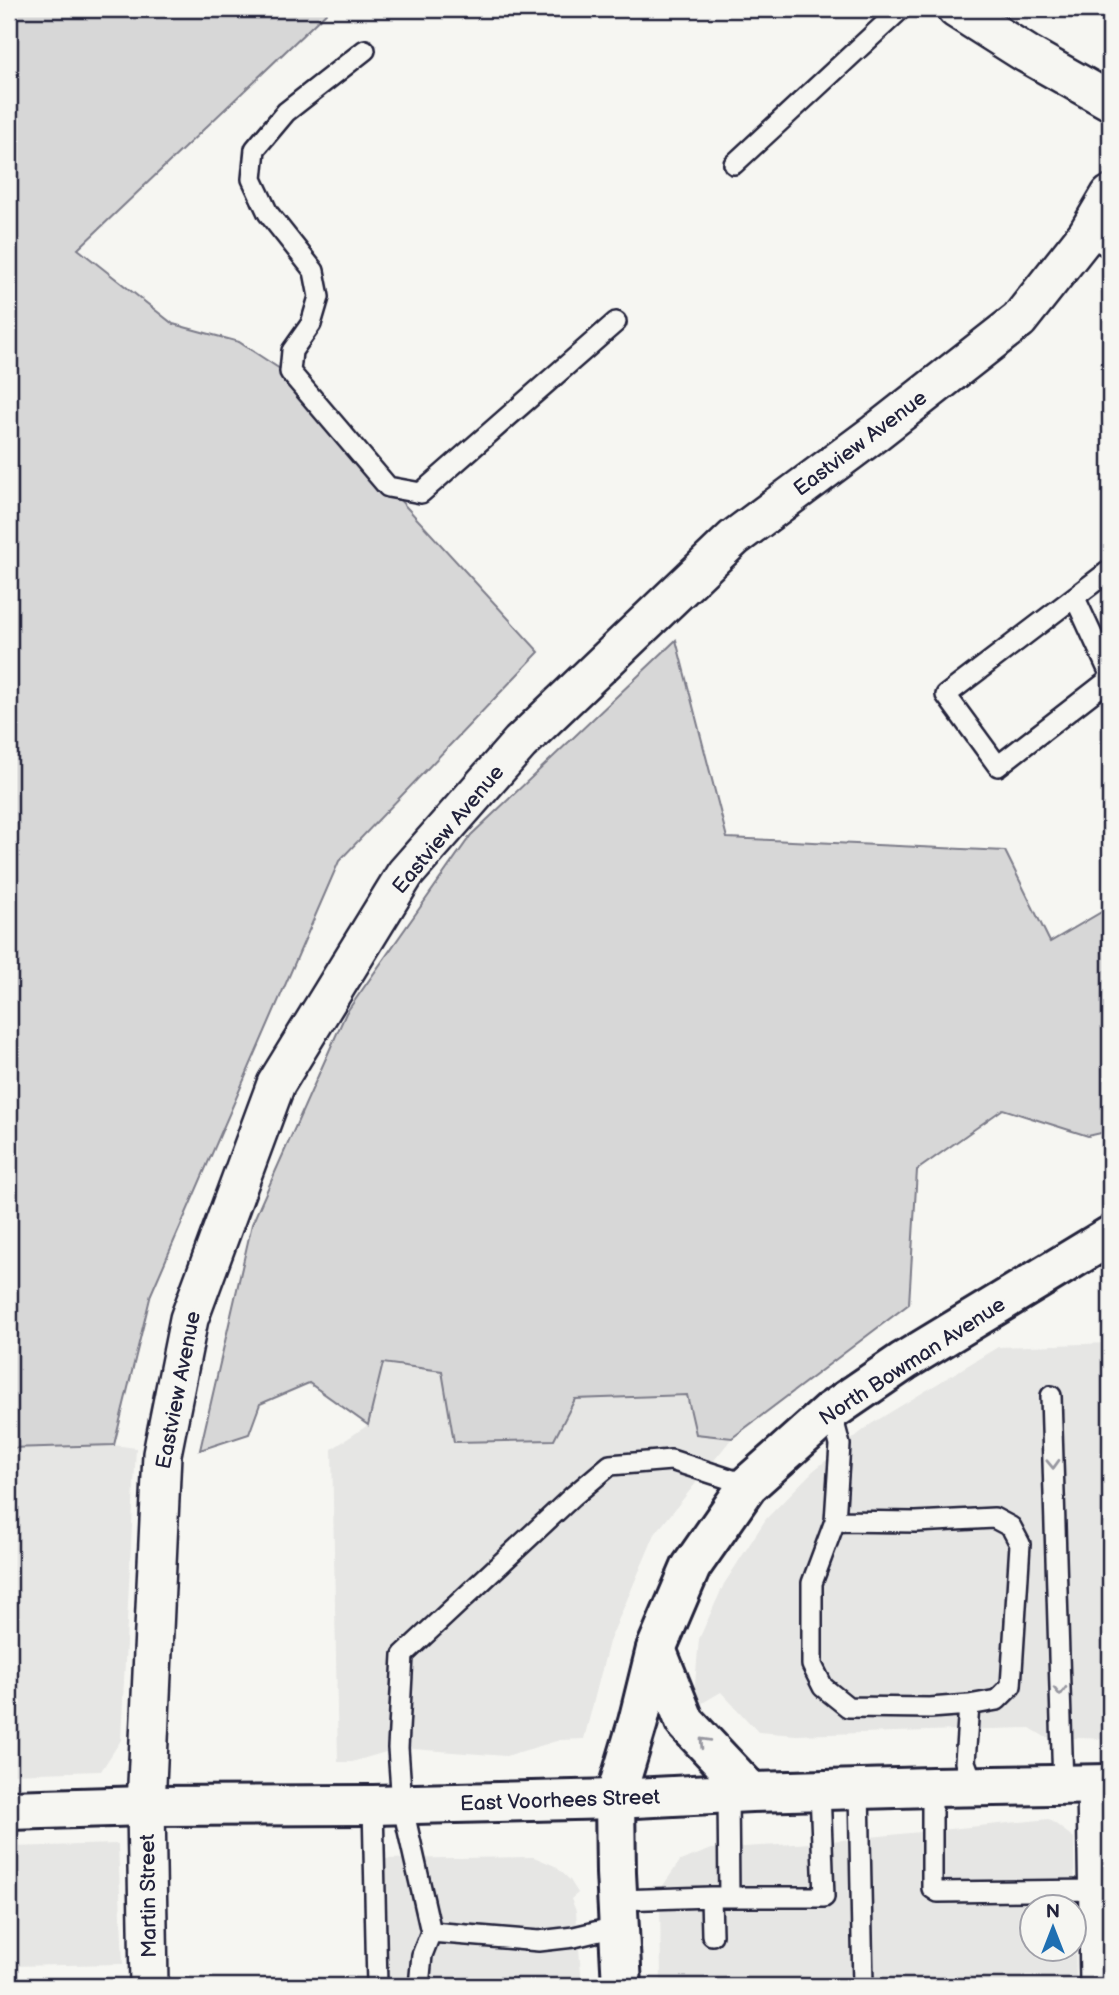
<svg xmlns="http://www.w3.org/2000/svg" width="1119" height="1995" font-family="'Balsamiq Sans',sans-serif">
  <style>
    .built { fill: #e6e6e4; fill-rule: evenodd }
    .green { fill: #d7d7d7; stroke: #7c7c89; stroke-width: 2 }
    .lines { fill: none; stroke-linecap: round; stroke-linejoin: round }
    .service-casing { stroke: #22223b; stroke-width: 24 }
    .minor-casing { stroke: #22223b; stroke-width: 42 }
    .tertiary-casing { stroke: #22223b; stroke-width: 44 }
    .secondary-casing { stroke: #22223b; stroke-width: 44 }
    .service { stroke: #f6f6f2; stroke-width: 19 }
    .minor { stroke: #f6f6f2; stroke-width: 37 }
    .tertiary { stroke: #f6f6f2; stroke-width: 38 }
    .secondary { stroke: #f6f6f2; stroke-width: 38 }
    .oneway { stroke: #9797a0 }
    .labels { text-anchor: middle; stroke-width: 7; stroke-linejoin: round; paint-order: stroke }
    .street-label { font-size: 21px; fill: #22223b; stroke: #f6f6f2 }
  </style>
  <rect width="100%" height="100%" fill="#f6f6f2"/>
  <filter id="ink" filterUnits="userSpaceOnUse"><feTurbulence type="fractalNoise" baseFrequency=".0143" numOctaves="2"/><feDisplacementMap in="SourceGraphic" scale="14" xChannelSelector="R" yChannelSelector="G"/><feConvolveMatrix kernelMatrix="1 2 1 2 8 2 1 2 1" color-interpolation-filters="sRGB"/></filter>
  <g filter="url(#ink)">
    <path class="built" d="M1110 1343V1739L1045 1737 1030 1728 796 1735 758 1732 721 1692 699 1705 694 1695 699 1639 724 1584 766 1519 813 1471 871 1424 998 1347Z
      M382 1363 442 1371 575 1399 688 1395 697 1434 732 1438 655 1534 609 1642 584 1739 560 1740 506 1756 399 1748 352 1762H338L332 1449 368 1425Z
      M114 1445 136 1448 121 1740 101 1771 9 1774V1448Z
      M1049 1819 1074 1838 1076 1986H661L660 1890 680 1861 712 1849 811 1843ZM1032 1908H1074V1950H1032Z
      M118 1844 123 1964 9 1966V1847Z
      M534 1857 555 1866 570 1880 578 1893 571 1899 576 1911 582 1986H377L374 1859Z"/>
    <path class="green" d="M9 9H330L78 249 173 324 239 342 280 369 539 652 339 861 151 1294 114 1445 9 1448Z
      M676 640 727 838 1005 851 1050 942 1110 907V1131L1088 1136 1003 1109 917 1170 909 1304 732 1438 696 1434 687 1395 575 1399 554 1440 454 1442 442 1371 383 1363 368 1425 309 1383 260 1404 249 1434 200 1450 252 1224 346 1013 471 835Z"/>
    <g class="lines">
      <defs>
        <path id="service" d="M365 50 286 112 255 149 252 179 268 213 314 271 319 297 311 324 292 351 290 372 388 487 421 493 616 322
          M734 164 901 9
          M1087 234 1110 248
          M1110 570 946 695 998 766 1110 679
          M1075 598 1110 674
          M1051 1396 1063 1785
          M831 1411 840 1445 835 1521 812 1583V1665L823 1687 848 1707 930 1708 969 1705 965 1762 974 1786
          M835 1521 916 1522 994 1518 1011 1527 1020 1544 1011 1686 997 1700 969 1705
          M932 1787V1888L938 1892 1098 1890
          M859 1790 863 1986
          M728 1793 729 1897
          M373 1805 377 1986
          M711 1897H824L820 1790
          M618 1900 711 1897 712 1935
          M620 1926 574 1937 539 1941 431 1932 402 1804 398 1748 403 1655 572 1497 610 1465 671 1460 748 1485
          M419 1986 422 1955 431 1932"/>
        <path id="minor" d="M956 9 1027 54 1110 101
          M1096 1785 1099 1986
          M149 1986 146 1806 162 1454 189 1319 276 1084 405 874 520 743 734 538 875 433 1019 320 1087 234 1110 195"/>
        <path id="tertiary" d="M622 1986 616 1873 615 1799 638 1722 656 1649 691 1567 748 1485 831 1411 904 1361 1110 1236"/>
        <path id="secondary" d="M656 1649 685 1722 751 1792
          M9 1810 146 1806 373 1805 615 1799 751 1792 932 1787 1110 1784"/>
      </defs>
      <use href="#service" class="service-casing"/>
      <use href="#minor" class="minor-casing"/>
      <use href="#tertiary" class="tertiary-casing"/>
      <use href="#secondary" class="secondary-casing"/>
      <use href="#service" class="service"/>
      <use href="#minor" class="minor"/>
      <use href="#tertiary" class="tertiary"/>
      <use href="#secondary" class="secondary"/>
    </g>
    <defs><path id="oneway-chevron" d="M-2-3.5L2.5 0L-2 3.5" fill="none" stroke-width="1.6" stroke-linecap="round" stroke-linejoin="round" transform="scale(1.75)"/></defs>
    <g class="oneway">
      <use href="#oneway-chevron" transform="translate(1053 1464) rotate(88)"/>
      <use href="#oneway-chevron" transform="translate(1060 1691) rotate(88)"/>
      <use href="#oneway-chevron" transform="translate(704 1742) rotate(-133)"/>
    </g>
  </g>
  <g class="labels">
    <g class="street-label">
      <text transform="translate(860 443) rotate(-37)" y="7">Eastview Avenue</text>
      <text transform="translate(448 829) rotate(-50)" y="7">Eastview Avenue</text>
      <text transform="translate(912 1361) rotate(-33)" y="7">North Bowman Avenue</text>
      <text transform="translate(178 1390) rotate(-79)" y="7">Eastview Avenue</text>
      <text transform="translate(560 1800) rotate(-2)" y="7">East Voorhees Street</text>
      <text transform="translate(148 1896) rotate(-91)" y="7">Martin Street</text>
    </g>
  </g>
  <rect width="1119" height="1995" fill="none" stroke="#f6f6f2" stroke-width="35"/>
  <rect x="18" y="18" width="1084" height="1960" fill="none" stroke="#22223b" stroke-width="2.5" filter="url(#ink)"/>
  <g transform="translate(1053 1928)"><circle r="33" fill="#f6f6f2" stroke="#a1a1a9" stroke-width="2"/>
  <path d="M0-5L12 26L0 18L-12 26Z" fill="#1f6fb2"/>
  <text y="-10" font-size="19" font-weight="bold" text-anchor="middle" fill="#22223b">N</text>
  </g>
</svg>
